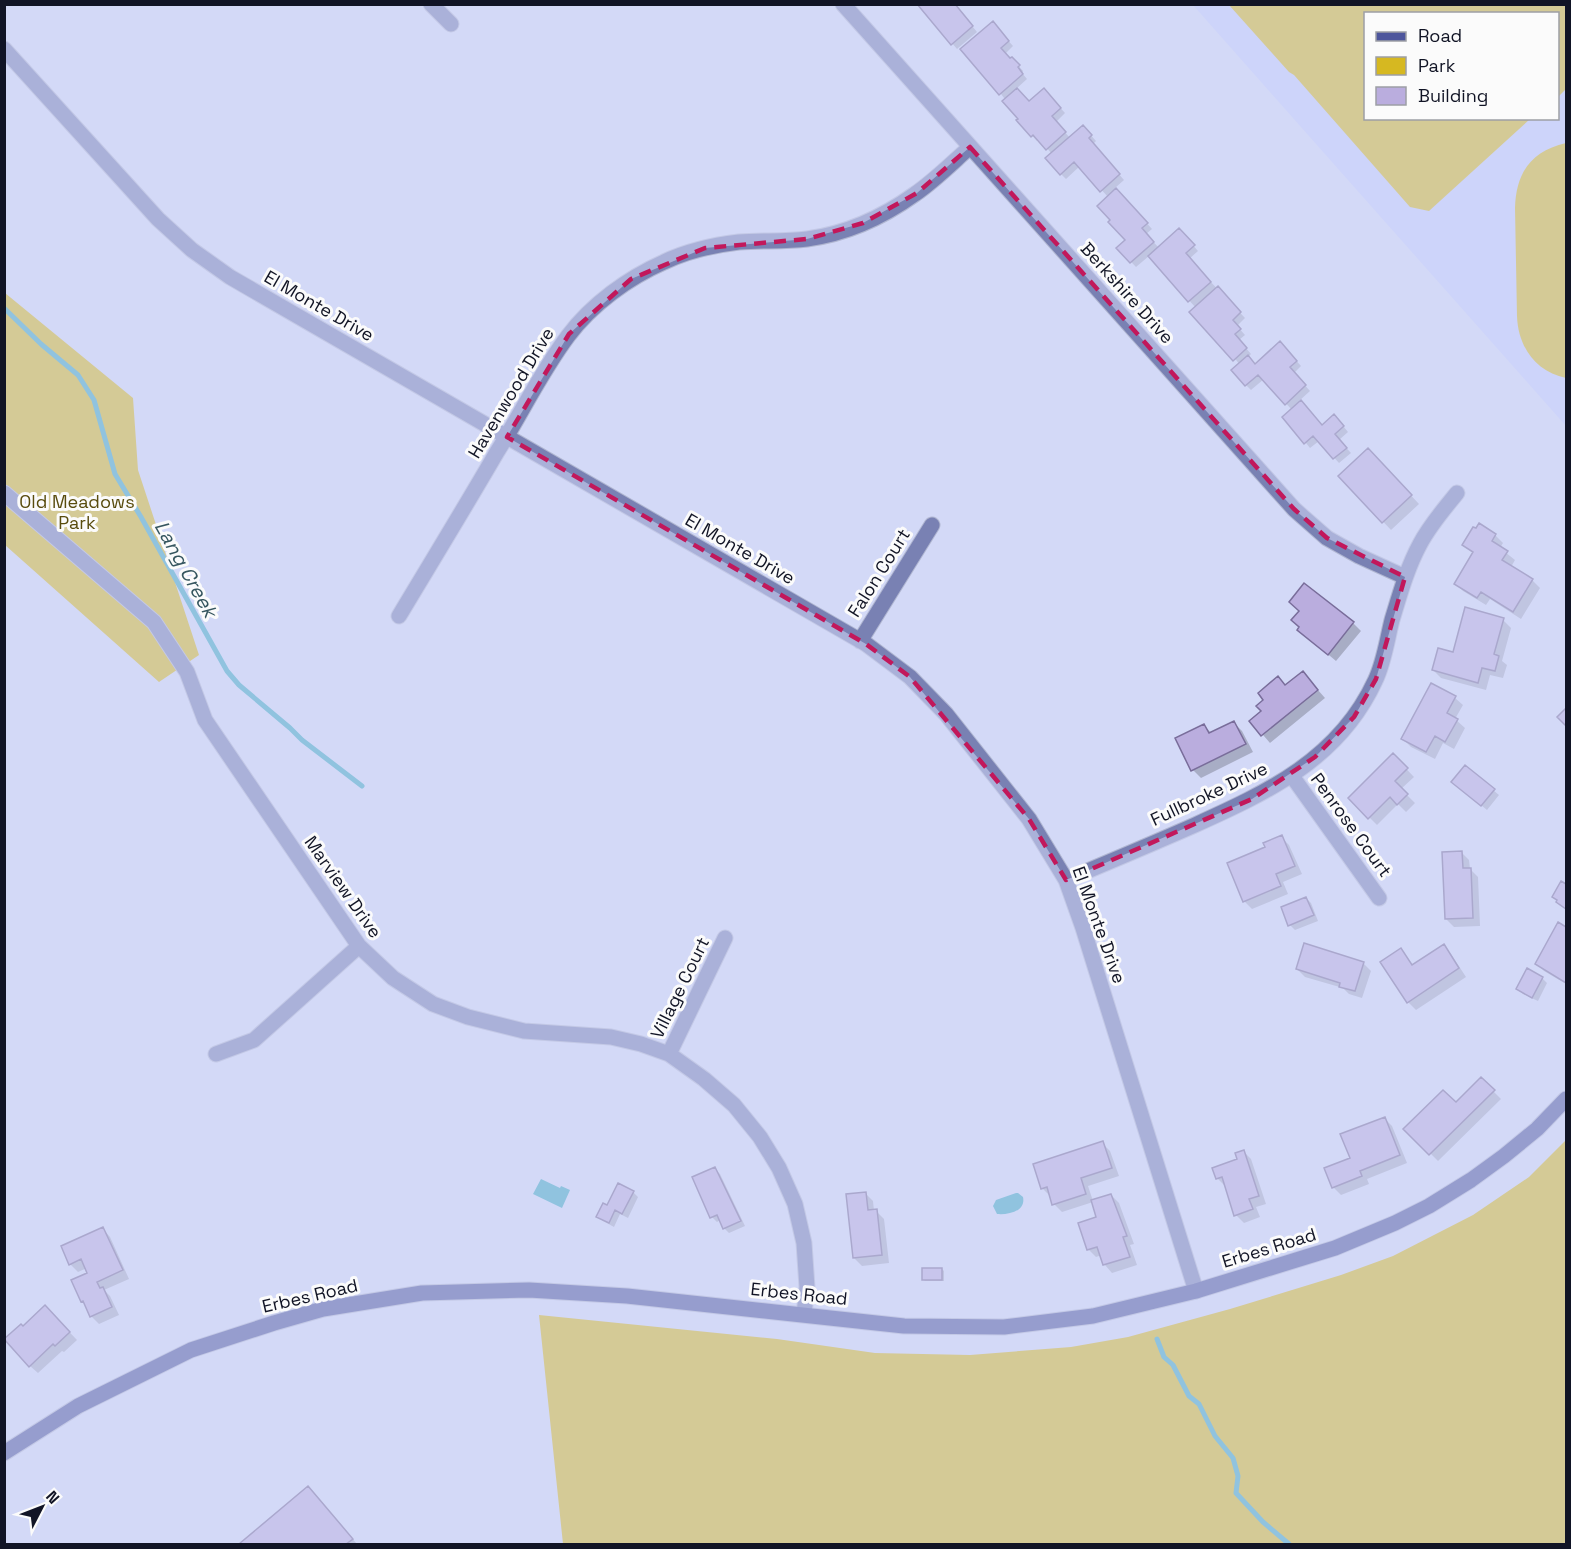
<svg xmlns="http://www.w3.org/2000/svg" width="1571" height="1549" font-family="'Space Grotesk',sans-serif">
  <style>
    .built { fill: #c5cefc; fill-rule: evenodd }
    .green { fill: #d6b821 }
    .water { fill: #3fa8c1 }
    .shadow { fill: #0003 }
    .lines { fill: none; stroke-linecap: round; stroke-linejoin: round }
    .stream { stroke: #3fa8c1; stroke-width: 5 }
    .building { fill: #baadde; stroke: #796d9a; stroke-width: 1.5 }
    .street-casing { stroke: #b0b6d1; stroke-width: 17 }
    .secondary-casing { stroke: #b0b6d1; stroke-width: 17 }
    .street { stroke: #7981b3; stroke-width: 15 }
    .secondary { stroke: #4d559c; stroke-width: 15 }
    .marked { fill: none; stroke: #c2185b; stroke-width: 4.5; stroke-dasharray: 12 8; stroke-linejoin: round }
    .labels { text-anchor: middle; stroke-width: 6; stroke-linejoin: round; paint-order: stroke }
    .street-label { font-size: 18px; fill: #111425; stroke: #fbfbfb }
    .park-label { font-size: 18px; fill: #594c0e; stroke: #fbfbfb }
    .water-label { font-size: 20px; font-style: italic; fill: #36565f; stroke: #fbfbfb }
  </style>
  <rect width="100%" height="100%" fill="#d3d9f7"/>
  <path class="built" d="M1193 5H1566V426ZM1366 14H1558V118H1366Z"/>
  <path class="green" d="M1229 5H1566V89L1558 97V14H1366V118L1530 119 1429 211 1410 207 1294 75 1289 72Z
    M1566 143V378C1536 372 1518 347 1517 316L1515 208C1516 173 1531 151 1566 143Z
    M5 293 133 398 138 470 199 655 159 682 5 545Z
    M1566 1140V1544H563L539 1315 777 1339 875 1353 970 1355 1071 1347 1128 1337 1230 1309 1341 1275 1393 1256 1473 1215 1529 1177Z"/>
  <path class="water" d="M541 1179 560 1188 561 1186 570 1190 562 1208 533 1194Z
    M1016 1193H1018L1023 1197C1026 1211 1009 1215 997 1214L993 1206 996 1200Z"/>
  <path class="shadow" d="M919 4H954L977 32 957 49Z
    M997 28 1013 46 1005 54 1011 60 1012 59 1023 71 1022 73 1027 79 1016 89 1030 103 1044 90 1065 113 1056 122 1070 138 1088 132 1096 141 1093 144 1124 180 1115 188 1152 229 1146 234 1159 248 1184 235 1198 251 1189 259 1245 318 1237 326 1245 335 1239 340 1251 354 1248 357 1256 365 1285 348 1301 366 1294 373 1310 391 1299 401 1322 427 1339 421 1348 432 1339 440 1351 453 1339 463 1319 441 1310 448 1306 443 1284 417 1292 410 1264 379 1251 390 1246 385 1233 370 1240 365 1196 308 1149 256 1136 267 1118 248 1127 240 1112 220 1108 197 1080 166 1066 179 1061 174 1052 154 1039 139 1037 141 1018 120 1020 119 1001 94Z
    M1376 458 1419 504 1391 530 1340 476Z
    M1495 535 1503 543 1500 548 1515 560 1511 567 1532 580 1540 588 1521 619 1490 599 1486 605 1463 591 1455 583 1474 554 1464 545Z
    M1503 620 1511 628 1502 661 1507 665 1503 678 1490 675 1486 690 1441 678 1433 670Z
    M1353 623 1361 631 1336 661 1299 630Z
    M1310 681 1325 698 1270 743 1251 721 1286 686Z
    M1455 698 1463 705 1455 719 1465 728 1454 749 1443 743 1435 759 1411 747 1403 739Z
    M1234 723 1242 731 1253 752 1201 778 1193 770 1177 739 1204 725 1212 734Z
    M1393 755 1414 777 1401 789 1415 803 1406 812 1398 804 1377 825 1350 798Z
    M1465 767 1499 795 1487 810 1458 786Z
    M1281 837 1289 845 1302 874 1283 882 1288 894 1252 909 1244 901 1267 848Z
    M1461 852 1469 860 1470 869 1478 877 1480 926 1454 927 1446 919Z
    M1306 898 1311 903 1318 921 1295 930 1290 925Z
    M1559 924 1566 929V984L1544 971 1536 963Z
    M1443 946 1451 954 1466 977 1416 1010 1408 1002 1401 950 1414 966Z
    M1363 963 1371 971 1362 998 1349 994 1343 988 1305 977 1297 969Z
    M1542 978 1547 983 1538 1001 1523 994 1518 989Z
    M1481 1079 1501 1099 1438 1161 1406 1129 1456 1104Z
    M1384 1118 1392 1126 1407 1163 1367 1179 1369 1184 1341 1195 1333 1187 1352 1159Z
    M1102 1143 1110 1151 1119 1176 1088 1186 1093 1201 1111 1195 1119 1203 1134 1244 1130 1245 1137 1265 1112 1273 1105 1265 1102 1255 1096 1257 1088 1249 1098 1218 1093 1202 1062 1212 1054 1204 1050 1196 1042 1188Z
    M1243 1151 1251 1159 1266 1204 1256 1207 1260 1217 1244 1223 1236 1215 1225 1186 1217 1178 1239 1160Z
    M715 1169 720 1174 745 1226 729 1233 724 1228 720 1220 717 1222 712 1217 694 1178Z
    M633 1192 638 1197 628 1218 620 1214 614 1227 603 1221 598 1217 608 1207Z
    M865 1193 873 1201 874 1211H876L884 1219 889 1263 862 1266 854 1258Z
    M103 1229 110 1237 129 1279 104 1290 110 1296 119 1315 99 1324 91 1316 87 1307 82 1301 89 1274 87 1268 78 1272 70 1264Z
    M942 1269 944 1271V1281H925L923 1279Z
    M53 1315 77 1340 64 1352 62 1351 38 1373 30 1366 23 1328Z
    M308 1488 357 1544H241Z"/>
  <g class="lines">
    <path class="stream" d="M4 308 41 344 78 375 94 400 115 474 141 517 227 671 239 685 290 728 302 740 362 786
      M1157 1339 1164 1357 1173 1365 1189 1396 1199 1404 1215 1436 1233 1458 1238 1476 1236 1493 1263 1522 1289 1544"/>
  </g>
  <path class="building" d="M917 4H955L973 26 951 45Z
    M993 21 1009 41 1001 48 1010 58 1012 57 1020 65 1018 67 1023 74 999 95 960 49Z
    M1017 88 1029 101 1044 88 1061 108 1052 116 1066 132 1046 150 1033 135 1031 137 1016 120 1018 119 1002 101Z
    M1083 125 1092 135 1089 138 1120 174 1100 192 1074 162 1060 175 1045 158Z
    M1116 188 1148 223 1142 228 1154 242 1130 263 1116 248 1125 240 1108 222 1110 220 1097 206Z
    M1179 228 1195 245 1186 253 1211 282 1188 302 1148 256Z
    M1218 286 1241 312 1233 320 1241 329 1235 334 1247 348 1233 361 1189 312Z
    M1280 341 1297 361 1290 367 1306 385 1285 405 1258 375 1245 386 1231 370 1248 355 1255 364Z
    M1301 400 1322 425 1334 414 1344 426 1335 434 1347 448 1333 459 1313 436 1304 444 1282 417Z
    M1368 448 1412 495 1382 523 1338 476Z
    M1479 523 1496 534 1492 541 1508 551 1502 560 1533 579 1513 612 1481 592 1477 598 1454 584 1473 552 1462 545 1473 527 1476 528Z
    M1304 583 1354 622 1328 655 1297 630 1299 627 1291 620 1299 611 1289 602Z
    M1465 607 1504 618 1494 654 1499 656 1495 671 1482 668 1478 683 1432 670 1438 648 1453 652Z
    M1303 671 1318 690 1261 736 1249 721 1261 711 1256 706 1263 700 1258 693 1278 676 1285 685Z
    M1431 683 1456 696 1447 713 1458 719 1445 742 1435 736 1426 752 1401 739Z
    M1566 708V726L1557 717Z
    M1234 721 1246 744 1191 771 1175 738 1204 724 1209 733Z
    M1393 753 1408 768 1395 781 1408 794 1397 805 1390 797 1368 819 1348 798Z
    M1465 765 1495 789 1481 806 1451 782Z
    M1282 835 1295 866 1276 874 1281 886 1243 902 1227 863 1265 847 1263 843Z
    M1462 851 1463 868H1471L1473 918 1445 919 1442 852Z
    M1561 881 1566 884V909L1556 902 1557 900 1552 897Z
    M1306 897 1314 915 1288 926 1281 907Z
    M1558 922 1566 927V983L1535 964Z
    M1304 943 1364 962 1355 991 1339 987 1340 983 1296 969Z
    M1444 944 1459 968 1407 1003 1380 962 1401 948 1412 965Z
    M1527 968 1543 977 1532 998 1516 989Z
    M1481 1077 1495 1090 1429 1155 1403 1129 1443 1090 1456 1102Z
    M1385 1117 1400 1155 1360 1171 1362 1176 1332 1188 1324 1168 1350 1158 1340 1134Z
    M1103 1141 1112 1168 1081 1178 1086 1194 1052 1205 1047 1187 1041 1189 1033 1164Z
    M1244 1150 1259 1196 1249 1199 1253 1209 1234 1216 1222 1177 1216 1179 1212 1168 1237 1159 1235 1153Z
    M715 1167 741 1221 723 1229 717 1215 710 1218 692 1177Z
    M618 1183 634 1191 622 1214 615 1210 609 1223 596 1217 603 1203 607 1205Z
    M866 1192 868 1210 877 1209 882 1255 853 1258 846 1194Z
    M1111 1194 1127 1236 1123 1237 1130 1257 1103 1265 1097 1247 1087 1250 1078 1223 1096 1217 1091 1200Z
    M103 1227 123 1270 97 1282 100 1288 103 1287 112 1307 90 1317 83 1301 81 1302 71 1280 87 1273 81 1259 69 1265 61 1246Z
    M922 1268H942V1280H922Z
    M45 1305 70 1332 55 1346 53 1344 29 1367 4 1339 21 1324 23 1326Z
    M308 1486 353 1539 346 1544H239Z"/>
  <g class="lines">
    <defs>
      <path id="street" d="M431 4 451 24
        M843 4 1294 509 1327 538 1359 556 1405 577
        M4 49 158 219 192 250 230 277 866 644 910 677 946 714 1029 819 1066 880 1083 928 1196 1291
        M4 493 154 622 187 672 205 720 359 946 393 978 433 1004 468 1017 524 1031 611 1037 641 1044 669 1054 704 1079 734 1105 760 1137 779 1168 795 1204 804 1243 807 1287 804 1314
        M399 616C432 561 465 507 497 452 521 414 541 372 568 336 592 304 628 278 664 262 687 251 714 245 739 242 761 240 784 242 807 239 845 234 883 217 915 194 934 181 952 163 970 147
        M860 641 932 525
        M1292 776 1379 898
        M1066 880C1109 862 1152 844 1195 825 1268 792 1339 759 1375 681 1384 663 1387 640 1392 620 1400 594 1407 568 1420 544 1430 525 1444 509 1457 493
        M216 1054 254 1040 359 946
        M669 1054 725 938"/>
      <path id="secondary" d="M4 1453 78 1406 191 1350 274 1323 323 1309 422 1293 529 1290 627 1296 904 1326 1004 1327 1093 1316 1196 1291 1335 1248 1395 1223 1429 1206 1471 1180 1504 1156 1537 1129 1566 1099"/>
    </defs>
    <use href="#street" class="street-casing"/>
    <use href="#secondary" class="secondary-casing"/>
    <use href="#street" class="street"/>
    <use href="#secondary" class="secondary"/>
  </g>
  <path d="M0 0H1571V1549H0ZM970 147 1294 509 1327 538 1405 577 1376 679 1354 717 1315 757 1252 799 1066 880 1029 819 910 677 866 644 507 437 569 334 631 279 705 248 807 239 863 223 917 193Z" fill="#d3d9f7" fill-opacity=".55" fill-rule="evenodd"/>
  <path class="marked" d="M970 147 1294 509 1327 538 1405 577 1376 679 1354 717 1315 757 1252 799 1066 880 1029 819 910 677 866 644 507 437 569 334 631 279 705 248 807 239 863 223 917 193Z"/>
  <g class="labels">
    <g class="street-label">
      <text transform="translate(1127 293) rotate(48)" y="6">Berkshire Drive</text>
      <text transform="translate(319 306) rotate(30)" y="6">El Monte Drive</text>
      <text transform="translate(511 393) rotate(-59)" y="6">Havenwood Drive</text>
      <text transform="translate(740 549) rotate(30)" y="6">El Monte Drive</text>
      <text transform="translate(879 573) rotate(-58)" y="6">Falon Court</text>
      <text transform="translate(1209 794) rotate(-25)" y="6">Fullbroke Drive</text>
      <text transform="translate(1351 825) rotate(54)" y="6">Penrose Court</text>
      <text transform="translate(343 887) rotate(55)" y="6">Marview Drive</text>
      <text transform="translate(1099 925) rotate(70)" y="6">El Monte Drive</text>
      <text transform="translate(680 988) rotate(-64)" y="6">Village Court</text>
      <text transform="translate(1269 1248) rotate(-17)" y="6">Erbes Road</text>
      <text transform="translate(799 1294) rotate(6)" y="6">Erbes Road</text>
      <text transform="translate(310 1296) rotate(-13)" y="6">Erbes Road</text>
    </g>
    <g class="park-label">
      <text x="77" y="508">Old Meadows<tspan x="77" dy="21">Park</tspan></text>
    </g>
    <g class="water-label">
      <text transform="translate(186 569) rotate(61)" y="7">Lang Creek</text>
    </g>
  </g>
  <rect width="1571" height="1549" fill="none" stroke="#111425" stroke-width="12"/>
  <rect x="1364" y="12" width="195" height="108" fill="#fbfbfb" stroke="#9d9fa5" stroke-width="1.5"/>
  <rect x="1376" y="32" width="30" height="9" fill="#4d559c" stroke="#9d9fa5" stroke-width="1.5"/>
  <text x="1418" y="42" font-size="18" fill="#111425">Road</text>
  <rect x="1376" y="57" width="30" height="18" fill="#d6b821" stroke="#9d9fa5" stroke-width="1.5"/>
  <text x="1418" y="72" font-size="18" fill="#111425">Park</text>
  <rect x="1376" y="87" width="30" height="18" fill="#baadde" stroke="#9d9fa5" stroke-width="1.5"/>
  <text x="1418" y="102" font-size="18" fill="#111425">Building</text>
  <g transform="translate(42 1507) rotate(48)" stroke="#fbfbfb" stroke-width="4.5" paint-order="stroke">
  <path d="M0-4.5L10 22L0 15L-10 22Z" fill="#111425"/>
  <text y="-9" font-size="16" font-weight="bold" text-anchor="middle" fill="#111425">N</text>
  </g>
</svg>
